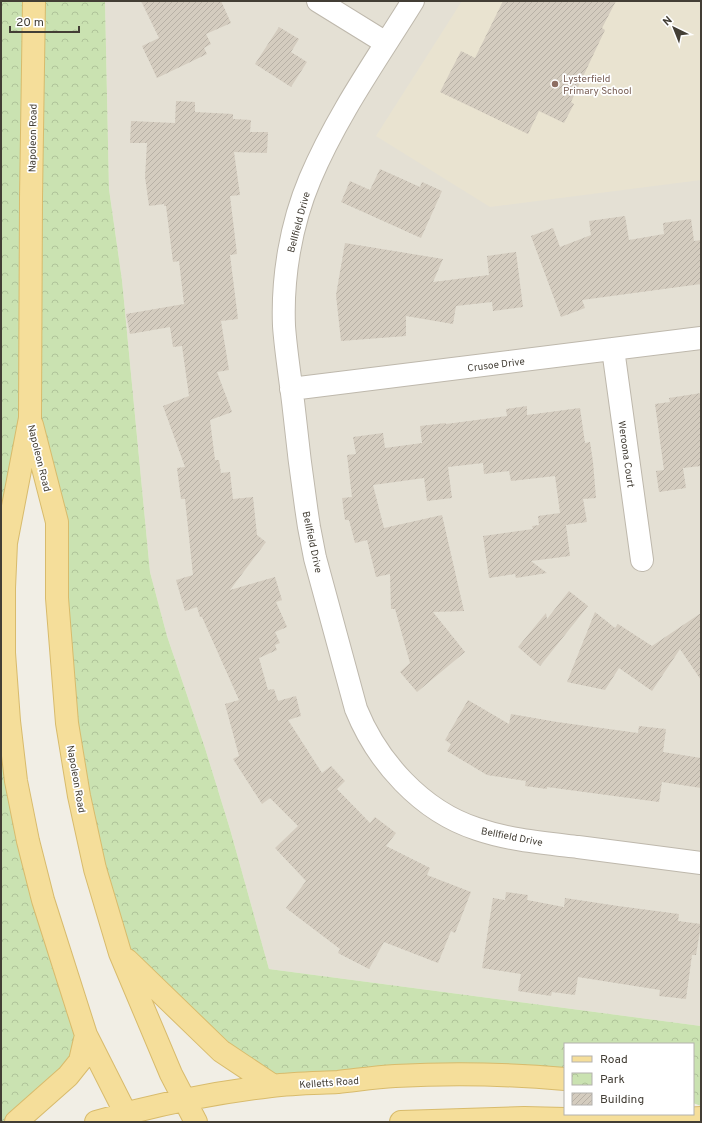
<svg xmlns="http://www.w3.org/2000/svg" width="702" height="1123" font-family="Overpass,sans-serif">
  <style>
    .residential { fill: #e4e0d4 }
    .education { fill: #e9e3d0 }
    .park { fill: url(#park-crowns) }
    .building { fill: url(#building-hatch) }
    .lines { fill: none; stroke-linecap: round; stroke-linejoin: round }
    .street-casing { stroke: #beb8ac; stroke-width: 24 }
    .primary-casing { stroke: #d8bb6c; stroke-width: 24 }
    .street { stroke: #fff; stroke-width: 22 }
    .primary { stroke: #f5de9a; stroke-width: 22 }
    .education-dot { fill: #8d6e63; stroke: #fff; stroke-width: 1.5 }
    .labels { text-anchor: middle; stroke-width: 3.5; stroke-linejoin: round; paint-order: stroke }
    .education-label { font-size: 10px; fill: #785e54; stroke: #fff; text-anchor: start }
    .street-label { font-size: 10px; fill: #433e35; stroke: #fff }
  </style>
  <defs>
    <pattern id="park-crowns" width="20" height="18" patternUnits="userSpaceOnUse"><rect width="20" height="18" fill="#cae2b1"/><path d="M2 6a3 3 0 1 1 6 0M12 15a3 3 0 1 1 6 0" fill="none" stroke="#afc399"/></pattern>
    <pattern id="building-hatch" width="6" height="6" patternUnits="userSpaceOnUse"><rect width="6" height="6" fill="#d4ccbf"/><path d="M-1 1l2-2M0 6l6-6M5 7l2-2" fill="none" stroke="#b7b0a5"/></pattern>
  </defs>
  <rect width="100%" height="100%" fill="#f1eee5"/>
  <path class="residential" d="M105 1H701V1026L269 969 230 829 205 748 167 636 150 572 122 280 109 189Z"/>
  <path class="education" d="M462 1H701V180L490 207 376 136Z"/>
  <path class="park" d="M1 1H105L109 189 122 280 150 572 167 636 205 748 230 829 269 969 701 1026V1106L693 1103V1044H565V1079L272 1085 120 953 79 796 57 522 31 420 6 543 9 721 86 1035 80 1061 16 1122H1Z"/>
  <path class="building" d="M141 1H221L231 23 206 34 211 44 204 48 207 54 157 78 142 46 159 38Z
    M503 1H616L602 28 605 30 571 102 574 104 564 123 539 111 528 134 440 92 461 51 475 58Z
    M279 27 299 39 291 52 307 62 291 87 255 64Z
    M176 101 195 102V112L233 114V119L251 120 250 132H268L267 153 234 152 240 195 230 196 237 254 230 255 238 319 221 321 229 370 217 372 232 412 210 420 215 460H219L221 473 230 472 233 499 253 497 257 535 266 542 230 590 275 577 282 600 276 602 287 627 275 632 280 643 275 645 277 650 259 658 268 690 274 689 278 701 296 696 301 716 288 720 322 773 331 766 345 781 337 789 370 823 375 817 396 833 386 846 430 868 427 875 471 892 455 933 451 931 438 963 384 942 369 969 338 953 340 949 286 908 306 881 275 848 298 826 270 798 262 804 233 759 239 756 225 704 239 700 202 617H200L197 607 185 611 176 580 193 575 185 499H181L177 468 185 467 163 406 189 396 182 346 173 347 170 327 130 334 126 314 184 304 179 261 173 262 166 206H164V204L149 206 145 177 147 143H130L131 121 175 123Z
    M380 169 420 187 422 182 442 191 421 238 341 202 350 181 370 190Z
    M625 216 629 240 664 234 663 223 691 219 694 241 701 240V284L582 300 585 308 561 317 531 236 553 228 560 247 591 235 589 221Z
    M345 243 443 259 433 282 489 275 487 256 516 252 523 307 493 311 492 302 456 306 453 324 406 316V336L341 341 336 295Z
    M701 393V466L683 468 686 488 659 492 656 471 664 470 655 404 670 402 669 398Z
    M527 406V415L580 408 585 443 590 442 593 462 596 498 583 499 587 522 566 525 570 556 531 561 547 573 516 578 515 574 489 578 483 536 533 529 532 526 539 525 538 516 560 513 555 476 511 481 509 471 484 474 483 463 448 467 452 498 427 501 424 478 373 485 384 528 442 515 464 611 433 612 465 652 417 692 400 672 410 663 395 609H391L390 574 376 577 367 540 355 543 349 520H345L342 498 352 497 347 455 356 454 353 437 383 433 385 448 422 443 420 426 446 423V424L507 416 506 409Z
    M569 591 588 606 540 666 518 647 546 613 547 619Z
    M595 612 615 628 618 624 652 646 701 613V680L680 649 652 691 619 668 605 690 567 682Z
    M468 700 509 724 511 714 557 722 638 733 639 726 666 729 663 752 701 758V788L662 782 659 802 547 787V789L525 786 526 781 487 775 447 751 451 744 445 740Z
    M506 892 528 895 527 900 564 907 565 898 618 906 679 914 678 921 701 924 696 955H692L686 999 659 996 660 990 578 977 575 995 552 992 551 996 518 991 521 974 482 968 493 898 505 900Z"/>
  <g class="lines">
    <defs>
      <path id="street" d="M318 1 386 43
        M413 1C377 59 337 115 310 179 291 224 282 277 284 326 286 354 291 382 294 410 298 449 303 488 309 527L315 558 356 709C377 761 421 811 477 829 509 840 544 843 578 847 619 852 660 858 701 863
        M613 349 642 560
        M291 389 701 338"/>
      <path id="primary" d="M34 1 31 198 30 418 6 543 4 588V653L9 721 16 781 28 841 43 900 86 1035 130 1122
        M32 425 57 522V598L67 723 79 796 95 869 120 953 171 1074 196 1122
        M127 960 221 1051 272 1085
        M16 1122 68 1076 80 1061 86 1035
        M96 1122C153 1105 212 1093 271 1086 293 1083 316 1083 338 1082 357 1080 376 1077 395 1076 451 1073 509 1074 565 1079
        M401 1122 524 1118 648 1121 701 1118"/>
    </defs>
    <use href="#street" class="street-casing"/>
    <use href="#primary" class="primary-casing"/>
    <use href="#street" class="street"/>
    <use href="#primary" class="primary"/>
  </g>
  <circle class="education-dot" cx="555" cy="84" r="4"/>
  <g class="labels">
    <g class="education-label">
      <text x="563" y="82">Lysterfield<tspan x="563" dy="12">Primary School</tspan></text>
    </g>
    <g class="street-label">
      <text transform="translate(32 138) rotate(-89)" y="4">Napoleon Road</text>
      <text transform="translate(298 222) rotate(-75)" y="4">Bellfield Drive</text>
      <text transform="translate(496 364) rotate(-7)" y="4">Crusoe Drive</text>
      <text transform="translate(627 454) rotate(82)" y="4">Weroona Court</text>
      <text transform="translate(40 458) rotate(76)" y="4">Napoleon Road</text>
      <text transform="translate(313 542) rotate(78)" y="4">Bellfield Drive</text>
      <text transform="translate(77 779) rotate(80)" y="4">Napoleon Road</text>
      <text transform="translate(512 836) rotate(11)" y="4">Bellfield Drive</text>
      <text transform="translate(329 1082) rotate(-4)" y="4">Kelletts Road</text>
    </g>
  </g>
  <rect width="702" height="1123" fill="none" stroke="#433e35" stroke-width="4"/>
  <rect x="564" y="1043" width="130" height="72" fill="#ffffff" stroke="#b4b2ae"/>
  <rect x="572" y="1056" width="20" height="6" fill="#f5de9a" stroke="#b4b2ae"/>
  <text x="600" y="1063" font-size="12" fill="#433e35">Road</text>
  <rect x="572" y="1073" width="20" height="12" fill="url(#park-crowns)" stroke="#b4b2ae"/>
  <text x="600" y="1083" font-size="12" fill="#433e35">Park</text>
  <rect x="572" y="1093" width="20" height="12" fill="url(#building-hatch)" stroke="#b4b2ae"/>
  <text x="600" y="1103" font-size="12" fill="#433e35">Building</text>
  <g transform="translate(674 28) rotate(317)" stroke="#ffffff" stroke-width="3" paint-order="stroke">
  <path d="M0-3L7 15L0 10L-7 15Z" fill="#433e35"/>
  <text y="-6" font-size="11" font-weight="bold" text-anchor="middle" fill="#433e35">N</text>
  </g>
  <path d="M10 26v6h69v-6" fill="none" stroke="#433e35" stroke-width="2"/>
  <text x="16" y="26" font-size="12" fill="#433e35" stroke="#ffffff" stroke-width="3" paint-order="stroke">20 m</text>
</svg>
